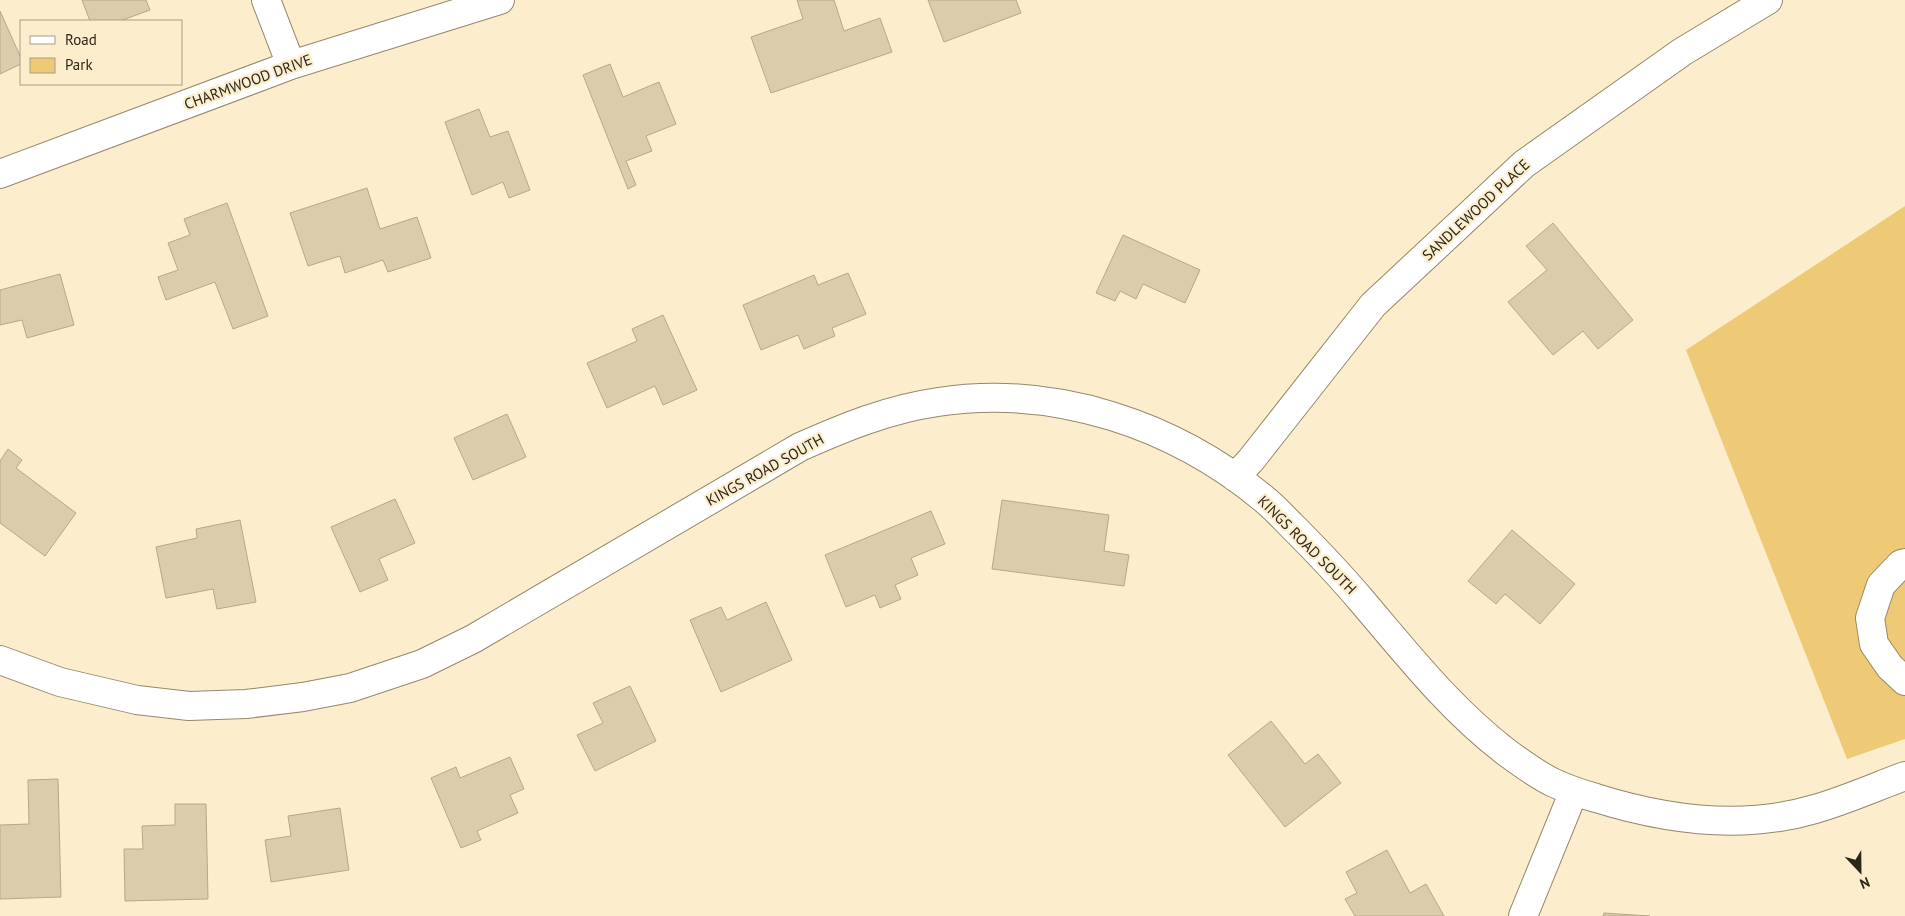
<svg xmlns="http://www.w3.org/2000/svg" width="1905" height="916" font-family="'PT Sans',sans-serif">
  <style>
    .green { fill: #eeca77 }
    .building { fill: #dbccac; stroke: #b6a889 }
    .lines { fill: none; stroke-linecap: round; stroke-linejoin: round }
    .minor-casing { stroke: #95886a; stroke-width: 30 }
    .minor { stroke: #fff; stroke-width: 28 }
    .labels { text-anchor: middle; stroke-width: 4.5; stroke-linejoin: round; paint-order: stroke }
    .street-label { font-size: 15px; fill: #2c261a; stroke: #fcedcc }
  </style>
  <rect width="100%" height="100%" fill="#fcedcc"/>
  <path class="green" d="M1905 206V739L1847 759 1686 350Z"/>
  <path class="building" d="M82 0H146L150 10 120 21H90Z
    M797 0H834L844 31 880 18 892 52 771 93 751 37 803 19Z
    M928 0H1016L1021 13 944 42Z
    M0 11 21 58V64L0 74Z
    M610 64 623 97 659 82 676 124 646 136 652 151 626 161 636 185 628 189 583 75Z
    M479 109 490 137 508 131 530 190 509 198 503 182 472 195 445 122Z
    M367 188 380 229 417 217 431 258 388 272 383 260 345 273 340 256 308 266 290 213Z
    M227 203 268 316 233 329 215 282 166 300 158 277 178 270 168 243 190 235 184 219Z
    M1553 223 1633 320 1598 349 1583 331 1553 355 1508 302 1547 270 1526 246Z
    M1123 235 1200 270 1185 303 1143 284 1136 299 1120 291 1115 301 1096 293Z
    M848 273 866 314 832 328 835 336 804 349 798 335 761 350 743 305 814 275 818 285Z
    M60 274 74 325 27 338 22 320 0 325V290Z
    M663 315 697 390 663 405 655 386 607 408 587 363 637 341 632 329Z
    M507 414 526 457 473 480 454 438Z
    M8 449 22 460 16 468 76 513 45 556 0 523V461Z
    M395 499 415 543 379 559 388 580 360 592 331 527Z
    M1002 500 1109 515 1104 551 1129 555 1124 586 992 569Z
    M931 511 945 544 911 558 918 575 895 585 901 599 880 608 875 595 846 607 825 555Z
    M240 520 256 602 217 609 213 589 166 598 156 547 197 538 196 529Z
    M1512 530 1575 584 1540 624 1505 594 1496 604 1468 581Z
    M766 602 792 660 721 692 690 620 721 607 727 620Z
    M630 686 656 741 595 771 577 735 603 723 593 703Z
    M1271 721 1305 764 1318 754 1341 783 1285 827 1228 755Z
    M510 757 524 789 510 795 518 813 477 831 481 840 461 848 431 778 456 767 460 778Z
    M58 779 61 897 0 899V825L29 824 28 780Z
    M175 804H206L208 899 125 901 124 849H143L142 826 175 825Z
    M340 808 349 870 271 882 265 840 291 836 288 816Z
    M1387 850 1410 893 1426 884 1444 916H1355L1345 899 1357 893 1346 872Z
    M1604 913 1650 916H1603Z"/>
  <g class="lines">
    <defs>
      <path id="minor" d="M266 0 291 65
        M0 174 291 65 500 0
        M1235 477 1251 460 1373 305 1524 164 1682 52 1768 0
        M1905 563 1901 564 1881 585 1870 618 1874 644 1890 667 1905 681
        M0 660 60 682 137 700 189 706 246 704 303 697 350 688 422 664 473 639 800 447C845 427 889 409 938 402 1055 384 1175 425 1264 499 1274 507 1283 517 1292 526 1316 550 1339 574 1361 600 1407 654 1449 708 1506 752 1521 763 1537 775 1554 783 1567 789 1582 794 1596 798 1666 820 1744 830 1815 809 1846 800 1875 787 1905 776
        M1523 916 1574 791"/>
    </defs>
    <use href="#minor" class="minor-casing"/>
    <use href="#minor" class="minor"/>
  </g>
  <g class="labels">
    <g class="street-label">
      <text transform="translate(248 82) rotate(-20)" y="5">CHARMWOOD DRIVE</text>
      <text transform="translate(1476 210) rotate(-43)" y="5">SANDLEWOOD PLACE</text>
      <text transform="translate(765 470) rotate(-29)" y="5">KINGS ROAD SOUTH</text>
      <text transform="translate(1307 545) rotate(45)" y="5">KINGS ROAD SOUTH</text>
    </g>
  </g>
  <rect x="20" y="20" width="162" height="65" fill="#fcedcc" stroke="#a99d85"/>
  <rect x="30" y="36" width="25" height="8" fill="#ffffff" stroke="#a99d85"/>
  <text x="65" y="45" font-size="15" fill="#2c261a">Road</text>
  <rect x="30" y="58" width="25" height="15" fill="#eeca77" stroke="#a99d85"/>
  <text x="65" y="70" font-size="15" fill="#2c261a">Park</text>
  <g transform="translate(1860 871) rotate(158)" stroke="#fcedcc" stroke-width="4" paint-order="stroke">
  <path d="M0-4L9 19L0 12L-9 19Z" fill="#2c261a"/>
  <text y="-8" font-size="14" font-weight="bold" text-anchor="middle" fill="#2c261a">N</text>
  </g>
</svg>
